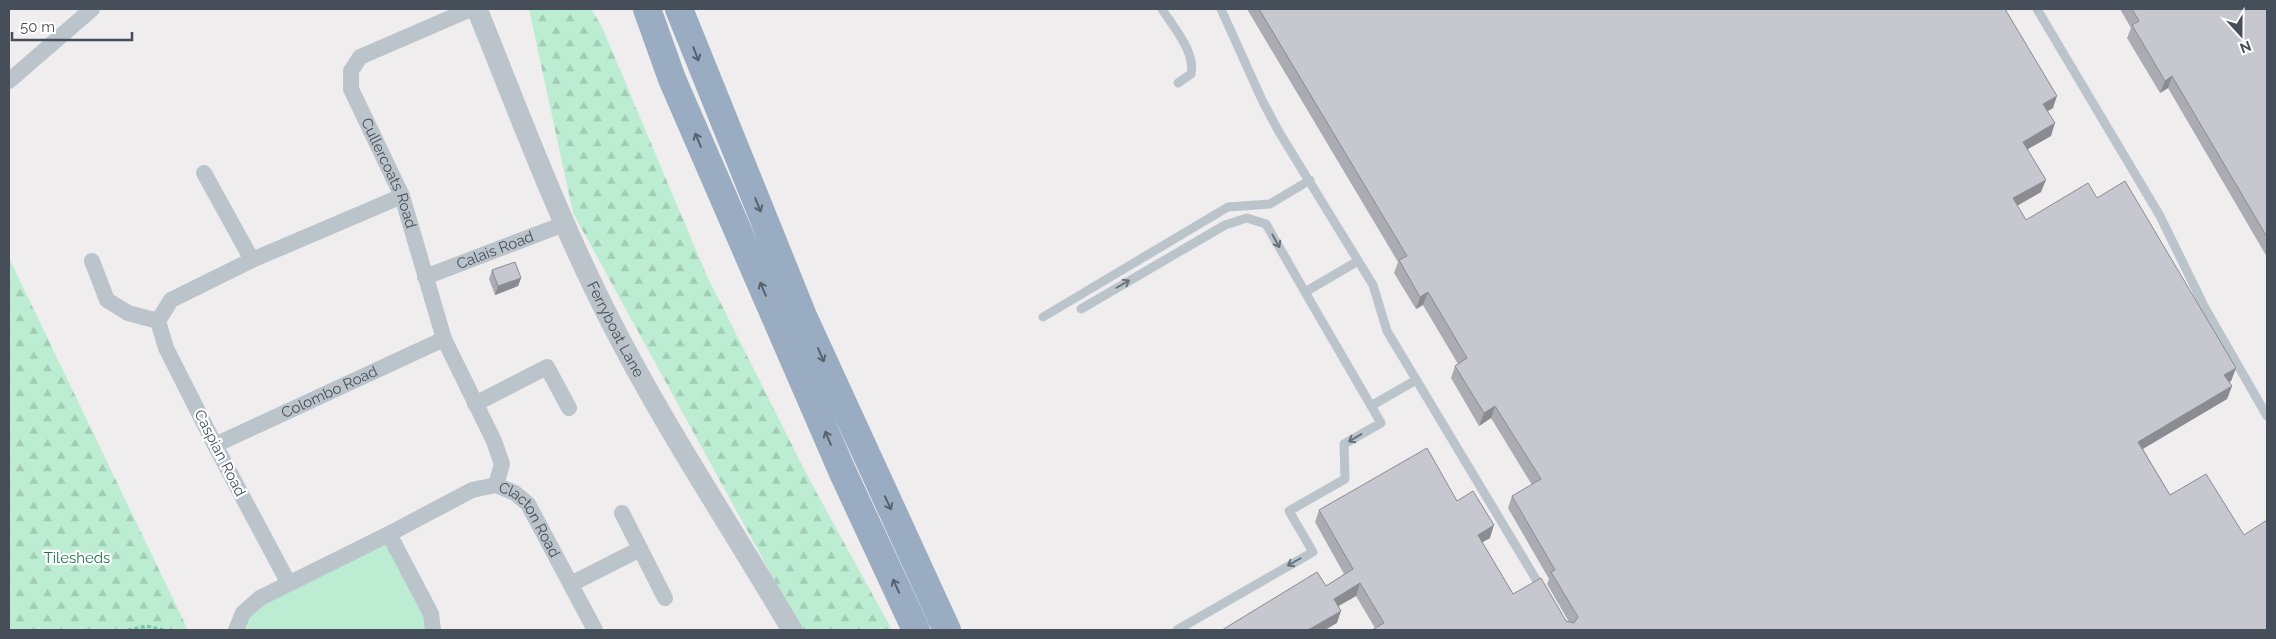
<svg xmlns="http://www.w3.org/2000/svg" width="2276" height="639" font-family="Raleway,sans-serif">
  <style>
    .grass { fill: #bcecd1 }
    .forest { fill: url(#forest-firs) }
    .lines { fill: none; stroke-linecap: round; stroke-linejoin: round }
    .path { stroke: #76c8a4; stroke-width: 3; stroke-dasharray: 4 2.5; stroke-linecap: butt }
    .service { stroke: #bbc3cb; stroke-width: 9 }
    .minor { stroke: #bbc3cb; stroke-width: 16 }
    .tertiary { stroke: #bbc3cb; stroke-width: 21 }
    .trunk { stroke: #9aacc2; stroke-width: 28 }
    .wall { fill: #abacb2 }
    .shaded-wall { fill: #8b8c91 }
    .building { fill: #c7c8cf; stroke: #8b8c91 }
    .oneway { stroke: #57626e }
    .oneway2 { stroke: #69727b }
    .labels { text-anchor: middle; stroke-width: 4.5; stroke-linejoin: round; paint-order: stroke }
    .street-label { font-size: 15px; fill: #464f59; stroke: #fff }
    .park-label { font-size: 15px; fill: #1a774d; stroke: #fff }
  </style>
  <defs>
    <pattern id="forest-firs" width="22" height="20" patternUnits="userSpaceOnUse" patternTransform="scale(1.25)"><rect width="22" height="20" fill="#bcecd1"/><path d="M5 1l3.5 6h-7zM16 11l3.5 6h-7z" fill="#a3ccb6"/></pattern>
  </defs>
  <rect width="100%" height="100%" fill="#efeded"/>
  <path class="grass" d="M389 534 433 630H236L243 613Z"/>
  <path class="forest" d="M529 9H591L602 27 706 274 809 479 892 630H803L798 623 573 213Z
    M9 258 188 630H9Z"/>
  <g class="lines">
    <path class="path" d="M128 630 146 626 165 630"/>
    <path class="service" d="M1162 9C1173 27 1196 52 1191 74L1178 83
      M1221 9 1262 100 1279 132 1373 285 1387 331 1543 591
      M2037 9 2160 216 2205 308 2267 416
      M1081 309 1225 225 1247 218 1266 224 1305 292
      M1043 317 1228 207 1270 204 1310 180
      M1371 406 1416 380
      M1177 630 1313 552 1289 511 1345 479 1344 444 1381 423 1305 292 1358 261"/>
    <g class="minor">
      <path id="s1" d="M471 9 360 57 351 71V89L402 196 444 339 494 441 502 464 496 485"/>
      <path d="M9 81 92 9"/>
      <path d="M204 173 252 260"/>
      <path d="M92 261 107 300 128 313 158 321"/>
      <path id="s2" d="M425 277 564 224"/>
      <path d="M475 404 547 367 569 408"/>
      <path id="s3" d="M215 445 444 339"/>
      <path d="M622 513 665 598"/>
      <path d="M389 534 431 614 433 630"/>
      <path d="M288 582 215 445 166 348 158 321 171 300 252 260 402 196"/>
      <path d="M571 584 640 549"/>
      <path id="s4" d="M236 630 243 613 260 598 389 534 472 490 496 485 515 493 528 504 595 630"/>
    </g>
    <path class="tertiary" id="s5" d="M477 9C519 113 558 218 609 318 663 425 731 526 792 630"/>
    <path class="trunk" d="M647 9 672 79 843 473 916 630
      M679 9 803 316 947 630"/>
  </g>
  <path class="wall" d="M1247 9H2005L2053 108 2048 111 2051 136 2028 149 2041 192 2017 206 2026 220 2097 198 2236 368 2231 381 2229 382 2232 386 2227 399 2143 449 2170 495 2267 630H1372L1375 628 1356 596 1338 606 1337 623 1326 586 1344 574 1315 522 1319 510 1457 501 1490 538 1482 542 1513 594 1569 622 1547 584 1549 579 1508 508 1512 496 1532 485 1491 418 1479 426 1451 378 1455 366 1458 364 1423 305 1416 309 1394 273 1398 262Z
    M2120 9H2267V257L2168 88 2160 93 2127 38 2131 28Z
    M492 270 521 278 518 286 495 295 489 279Z"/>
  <path class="shaded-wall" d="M2172 76 2168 88 2160 93 2165 81Z
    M2057 96 2053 108 2039 116 2043 104Z
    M2055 123 2051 136 2019 154 2023 142Z
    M2046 180 2041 192 2008 211 2013 198Z
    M521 278 518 286 495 295 498 286Z
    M1428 292 1423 305 1416 309 1420 297Z
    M2236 368 2231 381 2220 387 2224 375Z
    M2232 386 2227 399 2134 454 2138 442Z
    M1495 406 1491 418 1479 426 1484 413Z
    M1494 525 1490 538 1474 547 1478 535Z
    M1360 583 1356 596 1330 611 1334 599Z
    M1341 611 1337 623 1325 630H1308Z"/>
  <path class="building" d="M1259 9H2005L2057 96 2043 104 2055 123 2023 142 2046 180 2013 198 2026 220 2088 183 2097 198 2125 181 2236 368 2224 375 2232 386 2138 442 2170 495 2206 474 2244 535 2267 520V630H1632L1631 629 1630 630H1372L1384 623 1360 583 1334 599 1341 611 1308 630H1222L1317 572 1326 586 1353 569 1319 510 1427 448 1457 501 1473 491 1494 525 1478 535 1513 594 1541 578 1566 621 1574 623 1578 617 1551 572 1555 570 1512 496 1541 479 1495 406 1484 413 1455 366 1467 358 1428 292 1420 297 1399 260 1407 256Z
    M2132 9H2267V237L2172 76 2165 81 2132 25 2139 21Z
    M515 262 521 278 498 286 492 270Z"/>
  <defs><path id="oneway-shaft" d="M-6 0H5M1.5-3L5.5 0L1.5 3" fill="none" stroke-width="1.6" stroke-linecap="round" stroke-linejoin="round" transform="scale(1.25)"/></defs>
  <g class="oneway">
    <use href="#oneway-shaft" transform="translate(696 54) rotate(69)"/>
    <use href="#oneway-shaft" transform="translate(698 140) rotate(-113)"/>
    <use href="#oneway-shaft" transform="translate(758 205) rotate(68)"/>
    <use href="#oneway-shaft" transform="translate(763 289) rotate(-113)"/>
    <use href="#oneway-shaft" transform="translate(821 355) rotate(66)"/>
    <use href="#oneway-shaft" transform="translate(828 438) rotate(-113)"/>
    <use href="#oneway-shaft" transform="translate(888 503) rotate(65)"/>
    <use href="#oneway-shaft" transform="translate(896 586) rotate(-115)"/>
  </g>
  <g class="oneway2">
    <use href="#oneway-shaft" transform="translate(1276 241) rotate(61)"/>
    <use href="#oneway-shaft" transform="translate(1123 284) rotate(-30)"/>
    <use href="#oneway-shaft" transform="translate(1355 438) rotate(149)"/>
    <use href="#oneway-shaft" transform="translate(1294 562) rotate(150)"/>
  </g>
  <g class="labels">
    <g class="street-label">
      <text dy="5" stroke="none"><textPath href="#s1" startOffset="248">Cullercoats Road</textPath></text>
      <text dy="5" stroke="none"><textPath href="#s2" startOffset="75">Calais Road</textPath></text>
      <text dy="5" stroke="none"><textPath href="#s5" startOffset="349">Ferryboat Lane</textPath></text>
      <text dy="5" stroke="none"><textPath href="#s3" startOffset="126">Colombo Road</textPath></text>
      <text transform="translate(220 453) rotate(63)" y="5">Caspian Road</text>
      <text dy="5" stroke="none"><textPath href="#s4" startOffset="354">Clacton Road</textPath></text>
    </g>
    <g class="park-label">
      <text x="77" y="563">Tilesheds</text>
    </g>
  </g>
  <rect width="2276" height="639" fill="none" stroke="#464f59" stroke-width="20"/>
  <g transform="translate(2241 35) rotate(159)" stroke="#ffffff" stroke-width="4" paint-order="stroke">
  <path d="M0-4L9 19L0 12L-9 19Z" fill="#464f59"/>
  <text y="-8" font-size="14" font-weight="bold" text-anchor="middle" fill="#464f59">N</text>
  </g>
  <path d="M12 32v8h120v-8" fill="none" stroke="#464f59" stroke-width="2.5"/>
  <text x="20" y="32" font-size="15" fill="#464f59" stroke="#ffffff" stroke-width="4" paint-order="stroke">50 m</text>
</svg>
